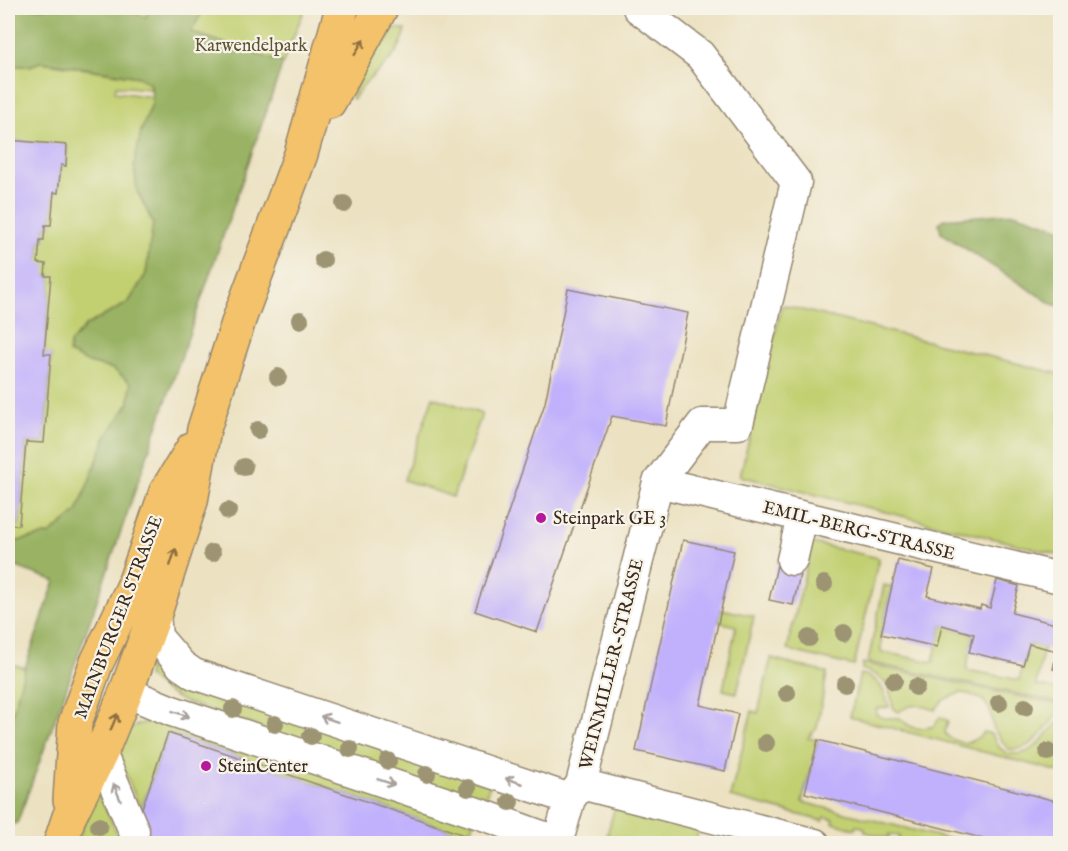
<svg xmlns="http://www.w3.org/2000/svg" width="1068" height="851" font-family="'IM FELL English',serif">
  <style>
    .green { fill: #c2d072; stroke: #7e7d48; stroke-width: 1.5 }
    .forest { fill: #99b264; stroke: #6a6e41; stroke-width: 1.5 }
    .building { fill: #c1b0fc }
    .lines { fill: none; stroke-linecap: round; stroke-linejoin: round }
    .minor-casing { stroke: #948670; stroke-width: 33 }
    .major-casing { stroke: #948670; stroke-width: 36 }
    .minor { stroke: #fff; stroke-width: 30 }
    .major { stroke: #f3c26a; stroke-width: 33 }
    .tree { fill: #9d9473 }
    .oneway { stroke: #8e6e40 }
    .oneway2 { stroke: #a79f9a }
    .poi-dot { fill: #b5179e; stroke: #f7f3e8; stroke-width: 2 }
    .labels { text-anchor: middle; stroke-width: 4.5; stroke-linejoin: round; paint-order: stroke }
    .park-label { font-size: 18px; fill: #5d5433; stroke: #f7f3e8 }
    .poi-label { font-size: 18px; fill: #3b2a1e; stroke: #f7f3e8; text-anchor: start }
    .street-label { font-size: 18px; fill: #3b2a1e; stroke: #f7f3e8 }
  </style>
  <rect width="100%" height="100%" fill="#f7f3e8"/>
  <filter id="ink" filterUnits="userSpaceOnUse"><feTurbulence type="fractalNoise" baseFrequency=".0167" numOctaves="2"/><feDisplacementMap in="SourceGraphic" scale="12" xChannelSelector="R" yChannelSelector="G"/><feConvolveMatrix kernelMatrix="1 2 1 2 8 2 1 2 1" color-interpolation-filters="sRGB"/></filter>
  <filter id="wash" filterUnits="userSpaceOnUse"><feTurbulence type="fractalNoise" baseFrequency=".008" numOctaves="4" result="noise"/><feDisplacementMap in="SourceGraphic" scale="24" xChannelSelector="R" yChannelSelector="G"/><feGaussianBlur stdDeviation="1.35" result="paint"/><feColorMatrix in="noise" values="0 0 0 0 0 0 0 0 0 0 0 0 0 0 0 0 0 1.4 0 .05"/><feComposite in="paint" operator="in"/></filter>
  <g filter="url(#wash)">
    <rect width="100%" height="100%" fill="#ece2c2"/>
    <path class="green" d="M18 8H305L272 90Z
      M384 26 406 30C395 68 371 69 354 99L351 98Z
      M40 62 139 77 151 85V89L116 86 115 92 152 97V104L141 131 137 191 153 223 146 274 128 303 86 325 70 343 69 353 89 363 113 369 131 383 129 403 107 435 77 512 50 534 8 543V524L19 525 26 442 44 443 51 355 44 354 51 276H45L38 263 40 240H44L45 225H51L54 192H58L61 165H66L67 146 8 140 10 120H8V66H30Z
      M782 305 1060 374V555L740 476Z
      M433 397 482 414 453 497 404 480Z
      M812 543 879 558 854 666 787 650Z
      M884 585 892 587 881 634V652L933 662 942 625 974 634 966 670 1019 680 1029 644 1044 647 1036 685 1060 690V703L868 662Z
      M721 609 754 616 737 693 723 690 736 626 718 622Z
      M771 658 827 673 817 728 808 738 818 740 802 802 964 843H923L913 840 911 843 898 840 899 836 889 834V838L865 832V828L856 825 855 829 833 823 834 819 825 817 823 821 730 797 752 711 758 713Z
      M151 661 163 672 172 677 490 785 483 804 182 701 165 691 147 676Z
      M8 663 25 668 8 730Z
      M863 663 1060 705V715H1057C1043 731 1032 752 1008 749L994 730 990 710 983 700 969 694 960 693 943 700 935 710C921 705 912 702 899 712L893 708C891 685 883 676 862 669Z
      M860 674C879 677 884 689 889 707L876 709V714C884 721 890 717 900 718 911 730 919 730 934 726L940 717 948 721 945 731 946 735C960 746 971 745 984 732L991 734 999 747 1006 753C1036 759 1041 736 1060 721V772L850 717Z
      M156 721 176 724 474 822 470 837 168 733 141 810C128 776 95 726 156 721Z
      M97 789 121 843 77 844 94 794Z
      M615 807 699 829 695 843H639L607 835Z"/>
    <path class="forest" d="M8 8H119L146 17 150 8H211L203 11 191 32 283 63 68 684 17 823 8 825V730L25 668 55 581 8 564V543L50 534 77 512 107 435 129 403 131 383 113 369 89 363 69 353 70 343 87 325 128 303 146 274 153 223 137 191 134 165 141 131 152 104 151 85 139 77 60 64 40 62 30 66H8Z
      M1014 213 1060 228V306L1052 304 941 233 939 223 944 219Z"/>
    <g id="blocks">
      <path class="building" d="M8 140 67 145 66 166 61 165 58 193 54 192 51 225H45L44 240H40L38 263 46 264 45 276H51L44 354H51L44 443 26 442 19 525 8 524Z
        M568 289 688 313 666 426 612 416 537 632 475 611 545 403Z
        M683 540 734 551 700 705 738 714 725 771 636 751Z
        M779 557 803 562 793 605 769 600Z
        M898 560 934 569 927 596 980 609 981 605 990 608 997 580 1019 586 1012 613 1060 625V670L1053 669 1057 651 1029 644 1023 665 969 652 974 634 942 625 937 647 881 634Z
        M168 733 470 837 468 843H130Z
        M818 740 1060 802V843H1001L805 793Z"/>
    </g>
  </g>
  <g filter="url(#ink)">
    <use href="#blocks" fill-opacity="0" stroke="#948670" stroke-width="1.5"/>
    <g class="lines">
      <defs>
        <path id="minor" d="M658 482 1060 578
          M792 560 802 517
          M155 613 157 637 181 665 194 674 570 799
          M126 692 172 711 489 817 558 842
          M101 753 134 831
          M581 784 815 844
          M557 844 570 799 581 784 658 482 702 424H738L796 182 700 55 638 8"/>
        <path id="major" d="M329 102 381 8
          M70 800 75 723 96 664 133 587 166 492 193 448
          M60 844 69 817 101 753 126 692 155 613 191 501 204 429 240 317 301 154 342 8"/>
      </defs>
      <use href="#minor" class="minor-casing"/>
      <use href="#major" class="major-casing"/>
      <use href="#minor" class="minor"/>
      <use href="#major" class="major"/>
    </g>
    <g class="tree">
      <circle cx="344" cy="204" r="9"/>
      <circle cx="323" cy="260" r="9"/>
      <circle cx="300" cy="320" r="9"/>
      <circle cx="278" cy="377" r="9"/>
      <circle cx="258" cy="430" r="9"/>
      <circle cx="244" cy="467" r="9"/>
      <circle cx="228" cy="511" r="9"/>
      <circle cx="212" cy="553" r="9"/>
      <circle cx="824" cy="584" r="9"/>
      <circle cx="844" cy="633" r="9"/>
      <circle cx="809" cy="638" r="9"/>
      <circle cx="894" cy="681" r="9"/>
      <circle cx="845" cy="684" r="9"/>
      <circle cx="916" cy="687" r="9"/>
      <circle cx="787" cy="693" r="9"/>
      <circle cx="999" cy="703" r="9"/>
      <circle cx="1025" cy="707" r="9"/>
      <circle cx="233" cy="709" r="9"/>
      <circle cx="275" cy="724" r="9"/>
      <circle cx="311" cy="736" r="9"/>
      <circle cx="766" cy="743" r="9"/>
      <circle cx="350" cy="749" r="9"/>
      <circle cx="1048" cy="752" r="9"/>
      <circle cx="388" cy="761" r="9"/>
      <circle cx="427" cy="774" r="9"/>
      <circle cx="468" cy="788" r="9"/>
      <circle cx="510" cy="802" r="9"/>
      <circle cx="99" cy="826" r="9"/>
    </g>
    <defs><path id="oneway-shaft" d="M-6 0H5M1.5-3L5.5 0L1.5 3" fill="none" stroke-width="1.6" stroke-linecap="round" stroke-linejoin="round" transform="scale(1.5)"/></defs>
    <g class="oneway">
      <use href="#oneway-shaft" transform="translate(359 47) rotate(-61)"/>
      <use href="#oneway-shaft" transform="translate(173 557) rotate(-72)"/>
      <use href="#oneway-shaft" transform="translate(114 722) rotate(-67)"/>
    </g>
    <g class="oneway2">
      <use href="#oneway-shaft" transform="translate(181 714) rotate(19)"/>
      <use href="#oneway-shaft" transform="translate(329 719) rotate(-161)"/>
      <use href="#oneway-shaft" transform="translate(514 781) rotate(-162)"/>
      <use href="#oneway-shaft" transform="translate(386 782) rotate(18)"/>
      <use href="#oneway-shaft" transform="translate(117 792) rotate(-113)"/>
    </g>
  </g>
  <g class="poi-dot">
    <circle cx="541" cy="518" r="6"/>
    <circle cx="206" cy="766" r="6"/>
  </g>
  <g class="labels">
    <g class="park-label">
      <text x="251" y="51">Karwendelpark</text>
    </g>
    <g class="poi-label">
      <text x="553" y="524">Steinpark GE 3</text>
      <text x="218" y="772">SteinCenter</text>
    </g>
    <g class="street-label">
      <text transform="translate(859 530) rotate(14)" y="6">EMIL-BERG-STRASSE</text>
      <text transform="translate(118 617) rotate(-69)" y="6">MAINBURGER STRASSE</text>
      <text transform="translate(611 664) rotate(-76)" y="6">WEINMILLER-STRASSE</text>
    </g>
  </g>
  <rect width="1068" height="851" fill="none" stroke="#f7f3e8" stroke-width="30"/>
</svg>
